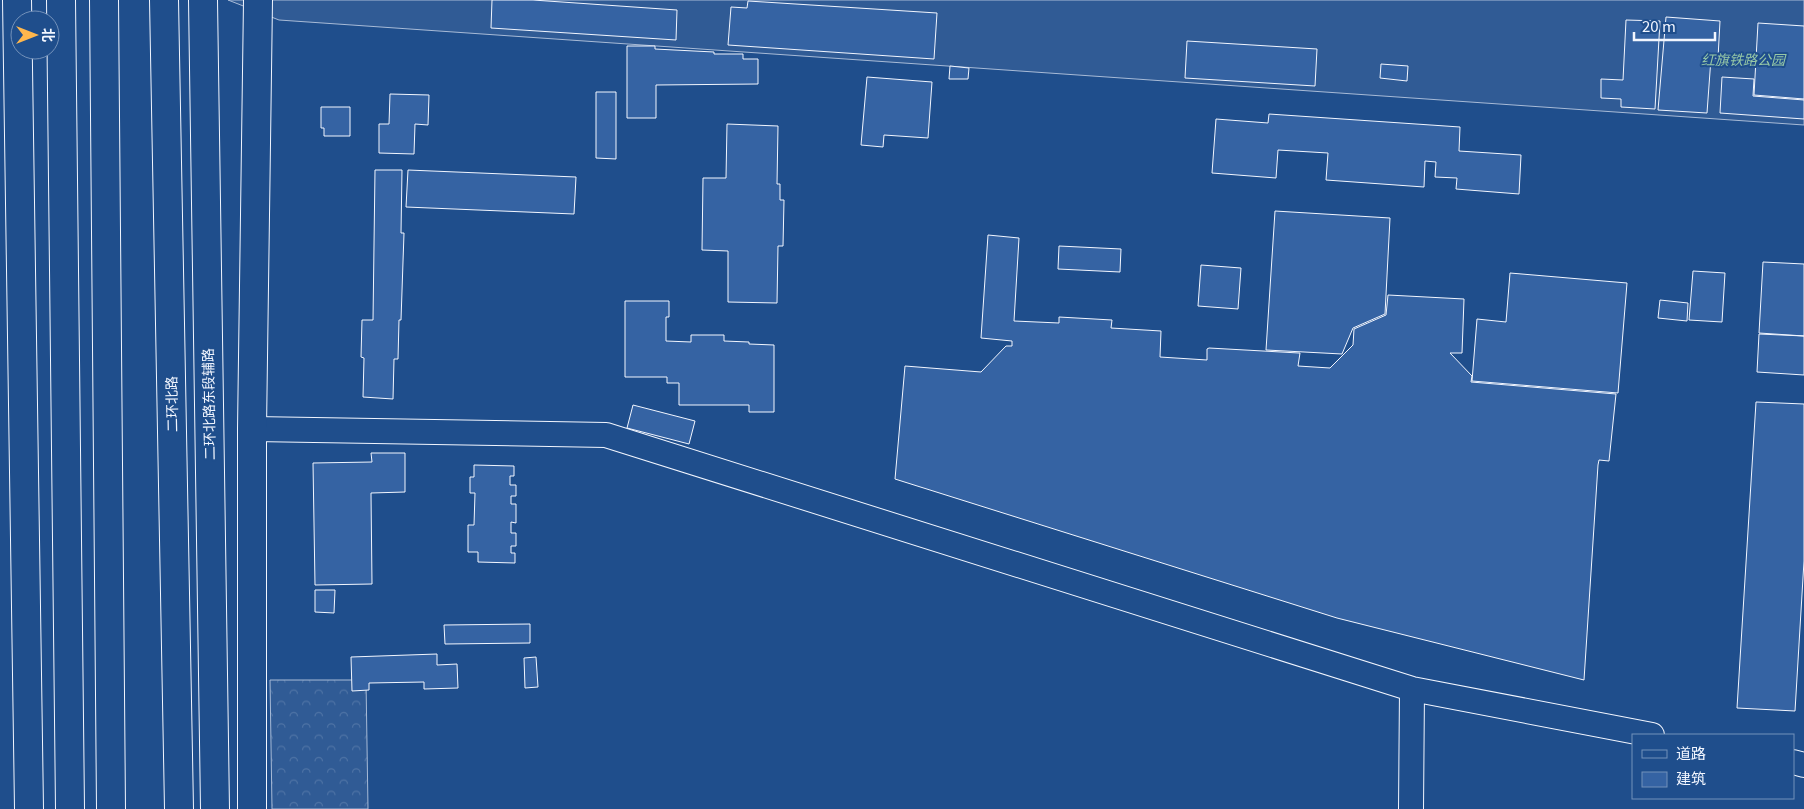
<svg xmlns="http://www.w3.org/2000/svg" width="1804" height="809" font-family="Georgia,'Noto Sans SC',serif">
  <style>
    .forest { fill: url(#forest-crowns); stroke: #a8bbd7 }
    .built { fill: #305b95; stroke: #a8bbd7 }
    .building { fill: #3563a3; stroke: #f2f6ff }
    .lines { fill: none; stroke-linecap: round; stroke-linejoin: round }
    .street-casing { stroke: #f2f6ff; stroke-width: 26 }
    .secondary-casing { stroke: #f2f6ff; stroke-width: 30 }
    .highway-casing { stroke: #f2f6ff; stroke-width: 30 }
    .street { stroke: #1f4e8c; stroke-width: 24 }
    .secondary { stroke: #1f4e8c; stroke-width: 28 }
    .highway { stroke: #1f4e8c; stroke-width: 28 }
    .labels { text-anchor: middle; stroke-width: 4; stroke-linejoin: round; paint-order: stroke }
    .park-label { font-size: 14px; font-style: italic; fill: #97c8a6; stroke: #1f4e8c }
    .street-label { font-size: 14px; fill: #f2f6ff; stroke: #1f4e8c }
  </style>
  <defs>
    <pattern id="forest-crowns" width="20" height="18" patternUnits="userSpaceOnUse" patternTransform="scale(1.25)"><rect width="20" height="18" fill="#305b95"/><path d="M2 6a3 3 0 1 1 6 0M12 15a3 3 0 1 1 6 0" fill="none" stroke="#4e73a5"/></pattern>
  </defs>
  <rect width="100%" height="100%" fill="#1f4e8c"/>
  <path class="forest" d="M270 680H366L368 809H272Z"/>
  <path class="built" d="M228 0H1804V125L279 20Z"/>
  <path class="building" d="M492 0H533L677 10 676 40 491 28Z
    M748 1 937 13 934 59 728 45 731 7 747 8Z
    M1666 17 1720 21 1718 58H1711L1707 113 1658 110Z
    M1626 20 1660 21 1655 109 1621 107V99L1601 98V79L1623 80Z
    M1758 23 1804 26V99L1754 95Z
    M1187 41 1317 49 1315 86 1185 78Z
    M627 46H655V49L714 52V54H743V59H758V84L656 85V118H627Z
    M1381 64 1408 66 1407 81 1380 78Z
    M950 66 969 68 968 79H949Z
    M867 77 932 82 928 138 884 135 883 147 861 145Z
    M1722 77 1754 79 1753 96 1804 100V119L1720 113Z
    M596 92H616V159L596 158Z
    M390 94 429 95 428 125 415 124 414 154 379 153V124H389Z
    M321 107H350V136H324V128H321Z
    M1269 114 1460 127 1459 151 1521 155 1519 194 1456 189 1457 178 1435 177 1436 162 1425 161 1424 187 1326 180 1328 153 1278 150 1276 178 1212 173 1216 119 1268 123Z
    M727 124 778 126 777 184H780V200H784L783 246H778L777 303 728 302V251L702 250 703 178H726Z
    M375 170H402L401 233H404L401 320H399L398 359H394L393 399 363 397 364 358 361 357 362 320H373Z
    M408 170 576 177 574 214 406 207Z
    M1275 211 1390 218 1385 314 1353 328 1342 354 1266 350Z
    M988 235 1019 238 1014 321 1059 323V317L1112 320 1111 328 1161 331 1160 357 1207 360V349L1209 348 1299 353H1300L1298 366 1330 368 1353 345 1354 329 1386 315 1388 295 1464 299 1462 353H1450L1472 376 1471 382 1616 394 1609 461 1599 460 1598 465 1584 680 1337 618 895 479 905 366 981 372 1006 346H1012V341L981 338Z
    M1059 246 1121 249 1120 272 1058 269Z
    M1763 262 1804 264V336L1759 333Z
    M1201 265 1241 268 1238 309 1198 306Z
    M1693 271 1725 273 1722 322 1689 320Z
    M1510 273 1627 283 1618 393 1472 381 1477 319 1506 322Z
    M1660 300 1688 303 1687 321 1658 318Z
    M625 301H669V317H666V341L691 342V335H724V341L749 342V344L774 345V412H749V405H679V383H667V377H625Z
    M1759 334 1804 336V375L1757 372Z
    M1756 402 1804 404V561L1795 711 1737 708Z
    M633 405 695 421 689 444 627 428Z
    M371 453H405V492L371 493 372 584 315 585 313 463 372 462Z
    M474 465 514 466V476H510V485H516V496H511V504H516V523L511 522V533H516V546H511V553H515V563L478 562V552H468V525H474L475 493H470V477H474Z
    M315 590H335L334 613 315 612Z
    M530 624V643L445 644 444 625Z
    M437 654V665L457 664 458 688 424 689V682L369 683V690L352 691 351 657Z
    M536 657 538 687 525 688 524 658Z"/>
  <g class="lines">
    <defs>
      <path id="street" d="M252 429 606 435 1412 689 1652 735
        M1793 762 1804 765
        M1411 809 1412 689"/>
      <path id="secondary" d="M17 0 29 809
        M61 0 70 809
        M203 0 215 809
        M252 809V429L258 0"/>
      <path id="highway" d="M104 0 111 809
        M164 0 179 809"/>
    </defs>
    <use href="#street" class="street-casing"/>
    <use href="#secondary" class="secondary-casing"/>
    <use href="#highway" class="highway-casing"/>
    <use href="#street" class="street"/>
    <use href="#secondary" class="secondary"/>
    <use href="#highway" class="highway"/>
  </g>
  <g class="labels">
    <g class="park-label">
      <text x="1743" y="65">红旗铁路公园</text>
    </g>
    <g class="street-label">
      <text transform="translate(172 404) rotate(-91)" y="5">二环北路</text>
      <text transform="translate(209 404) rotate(-91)" y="5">二环北路东段辅路</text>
    </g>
  </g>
  <rect x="1632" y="734" width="162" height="65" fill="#1f4e8c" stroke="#7391ba"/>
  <rect x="1642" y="750" width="25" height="8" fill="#1f4e8c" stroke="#7391ba"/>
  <text x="1676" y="759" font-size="15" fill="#f2f6ff">道路</text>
  <rect x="1642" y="772" width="25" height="15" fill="#3563a3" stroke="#7391ba"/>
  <text x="1676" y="784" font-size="15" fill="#f2f6ff">建筑</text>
  <g transform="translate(35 35) rotate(90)"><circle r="24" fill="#1f4e8c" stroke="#7391ba"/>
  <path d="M0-4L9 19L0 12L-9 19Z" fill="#ffb74d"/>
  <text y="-8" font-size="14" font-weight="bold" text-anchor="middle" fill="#f2f6ff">北</text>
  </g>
  <path d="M1634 32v8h81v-8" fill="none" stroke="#f2f6ff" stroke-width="2.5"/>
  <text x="1642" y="32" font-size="15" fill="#f2f6ff" stroke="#1f4e8c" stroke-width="4" paint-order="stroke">20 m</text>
</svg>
